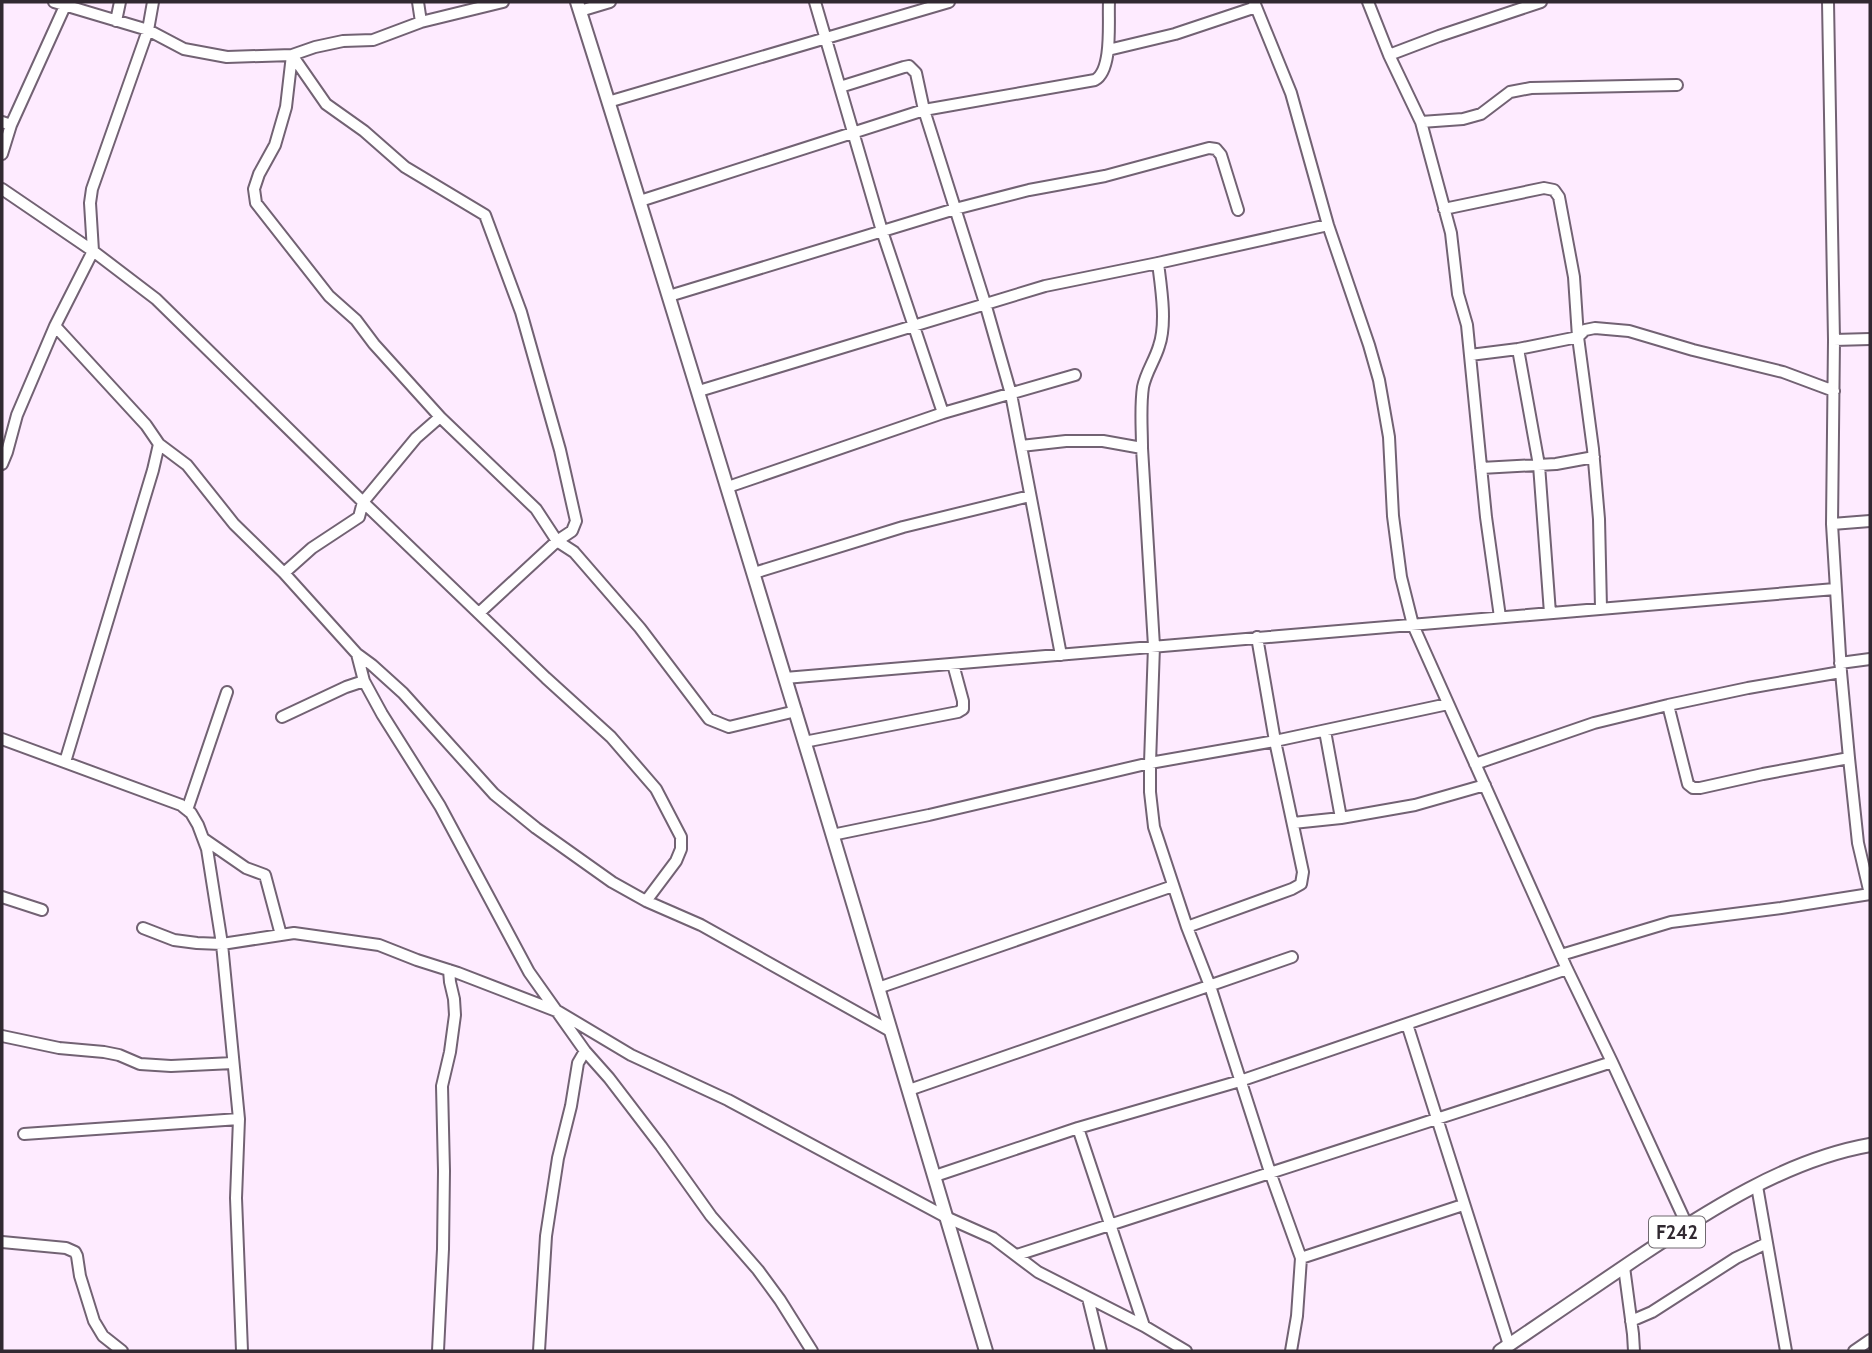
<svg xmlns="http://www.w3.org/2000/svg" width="1872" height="1353" font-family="Cabin,sans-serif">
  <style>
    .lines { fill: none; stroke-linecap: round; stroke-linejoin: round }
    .minor-casing { stroke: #726273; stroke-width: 14 }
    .major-casing { stroke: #726273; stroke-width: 16 }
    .minor { stroke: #fff; stroke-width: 10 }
    .major { stroke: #fff; stroke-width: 12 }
    .labels { text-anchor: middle; stroke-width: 5; stroke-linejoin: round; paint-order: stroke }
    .shield { fill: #fff; stroke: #6f696f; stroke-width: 2 }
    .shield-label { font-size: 19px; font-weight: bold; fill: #312931 }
  </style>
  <rect width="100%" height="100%" fill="#feebff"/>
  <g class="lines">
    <defs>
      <path id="minor" d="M54 2 148 30 184 49 227 57 292 55 326 104 364 131 405 167 485 215 521 312 560 450 576 521 572 531 557 541 479 613
        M418 2 421 22
        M815 2 882 231 943 413
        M1254 2 1291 93 1328 225 1369 345 1379 380 1389 437 1393 516 1401 577 1413 625 1567 969 1612 1062 1687 1225
        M1368 2 1389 55 1421 122 1451 233 1458 294 1467 325 1486 517 1500 617
        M1828 2 1834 340 1832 524 1841 672 1849 758 1858 843 1870 894
        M580 11 610 2
        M116 21 120 2
        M1108 50 1175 34 1256 7
        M1389 55 1439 36 1541 2
        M840 87 904 67 909 66 916 73 924 110 985 303 1011 394 1061 655
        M608 102 949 2
        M2 122 11 125 2 154
        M1421 122 1463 119 1481 114 1510 92 1531 88 1677 85
        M11 125 65 6
        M2 189 93 251 156 299 363 502 359 517 312 548 284 573 357 654 372 665 403 693 494 794 536 828 612 882 646 901 701 925 892 1032
        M640 201 924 110 1095 80C1113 70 1108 21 1109 2
        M1444 209 1544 188 1554 190 1559 197 1574 277 1578 337 1593 449 1599 519 1601 608
        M669 296 955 209 1029 190 1105 176 1209 148 1216 149 1221 155 1238 210
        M55 326 146 425 159 444 187 465 234 524 284 573
        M1834 340 1870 339
        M1518 349 1539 465 1550 613
        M1470 355 1518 349 1578 337 1585 330 1595 328 1629 331 1693 350 1783 372 1834 391
        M699 391 1045 286 1158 263 1328 225
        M440 417 374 344 356 320 329 296 256 203 254 189 259 174 275 145 286 107 292 55 315 47 343 41 373 40 421 22 503 2
        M1021 446 1066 441H1103L1142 448 1154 646 1150 763V792L1154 827 1187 927 1210 986 1270 1172 1301 1258 1297 1316 1291 1351
        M1142 448C1142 428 1140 407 1143 387 1146 372 1155 360 1159 346 1167 323 1161 287 1158 263
        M2 464 7 452 17 415 55 326 93 251 90 203 92 189 148 30 153 2
        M1481 468 1556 464 1594 457
        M728 487 943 413 1075 375
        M1832 524 1870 521
        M754 573 903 527 1030 496
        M357 654 364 681 382 714 440 806 529 972 585 1051 609 1078 661 1146 711 1216 758 1270 780 1300 812 1351
        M1840 663 1870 659
        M785 678 1835 589
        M1668 705 1688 784 1693 788H1700L1763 774 1849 758
        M282 717 346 687 364 681
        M1325 731 1341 818
        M2 739 181 805 191 813 198 825 207 849 222 944 239 1119 236 1198 242 1351
        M804 742 958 712 963 709V701L953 664
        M65 762 153 470 159 444
        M1475 764 1594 723 1668 705 1748 688 1841 672
        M187 810 227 692
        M1293 823 1341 818 1415 805 1485 785
        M832 835 929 815 1150 763 1275 741 1448 704
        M204 839 246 868 265 875 281 935
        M2 897 42 910
        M646 901 676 861 681 849V837L656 789 611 737 546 678 363 502 416 438 440 417 536 509 557 541 574 552 640 628 709 719 729 727 796 711
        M1187 927 1292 889 1301 884 1303 872 1275 741 1257 637
        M143 928 174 940 197 943 222 944 294 933 379 945 417 960 458 973 559 1012 631 1055 728 1100 948 1218 993 1238 1038 1272 1144 1326 1186 1351
        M1561 955 1671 922 1781 908 1870 894
        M878 988 1173 886
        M1407 1024 1509 1345
        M2 1036 59 1048 104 1052 119 1055 140 1064 171 1066 233 1063
        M909 1090 1292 957
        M1078 1128 1144 1326
        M24 1134 239 1119
        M935 1176 1078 1128 1240 1081 1567 969
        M1757 1186 1786 1351
        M2 1242 66 1248 75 1252 77 1256 80 1276 94 1321 103 1336 122 1351
        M1017 1255 1612 1062
        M1301 1258 1463 1205
        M1624 1267 1633 1334 1634 1351
        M1088 1298 1101 1351
        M1631 1321 1652 1312 1736 1258 1767 1243
        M438 1351 443 1249 444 1171 442 1086 450 1052 455 1015 454 999 450 982 449 970
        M539 1351 546 1236 558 1158 571 1106 578 1063 585 1051
        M1854 1351 1870 1340"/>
      <path id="major" d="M577 2C657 254 733 507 810 760 869 957 929 1154 986 1351
        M1500 1351C1546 1320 1591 1289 1637 1258 1708 1211 1785 1160 1870 1145"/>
    </defs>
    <use href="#minor" class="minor-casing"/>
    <use href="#major" class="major-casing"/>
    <use href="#minor" class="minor"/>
    <use href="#major" class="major"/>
  </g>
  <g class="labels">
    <rect class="shield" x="1649" y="1216.5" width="56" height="31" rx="5"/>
    <g class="shield-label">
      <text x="1677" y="1239">F242</text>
    </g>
  </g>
  <rect width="1872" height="1353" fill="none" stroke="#312931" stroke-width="7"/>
</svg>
